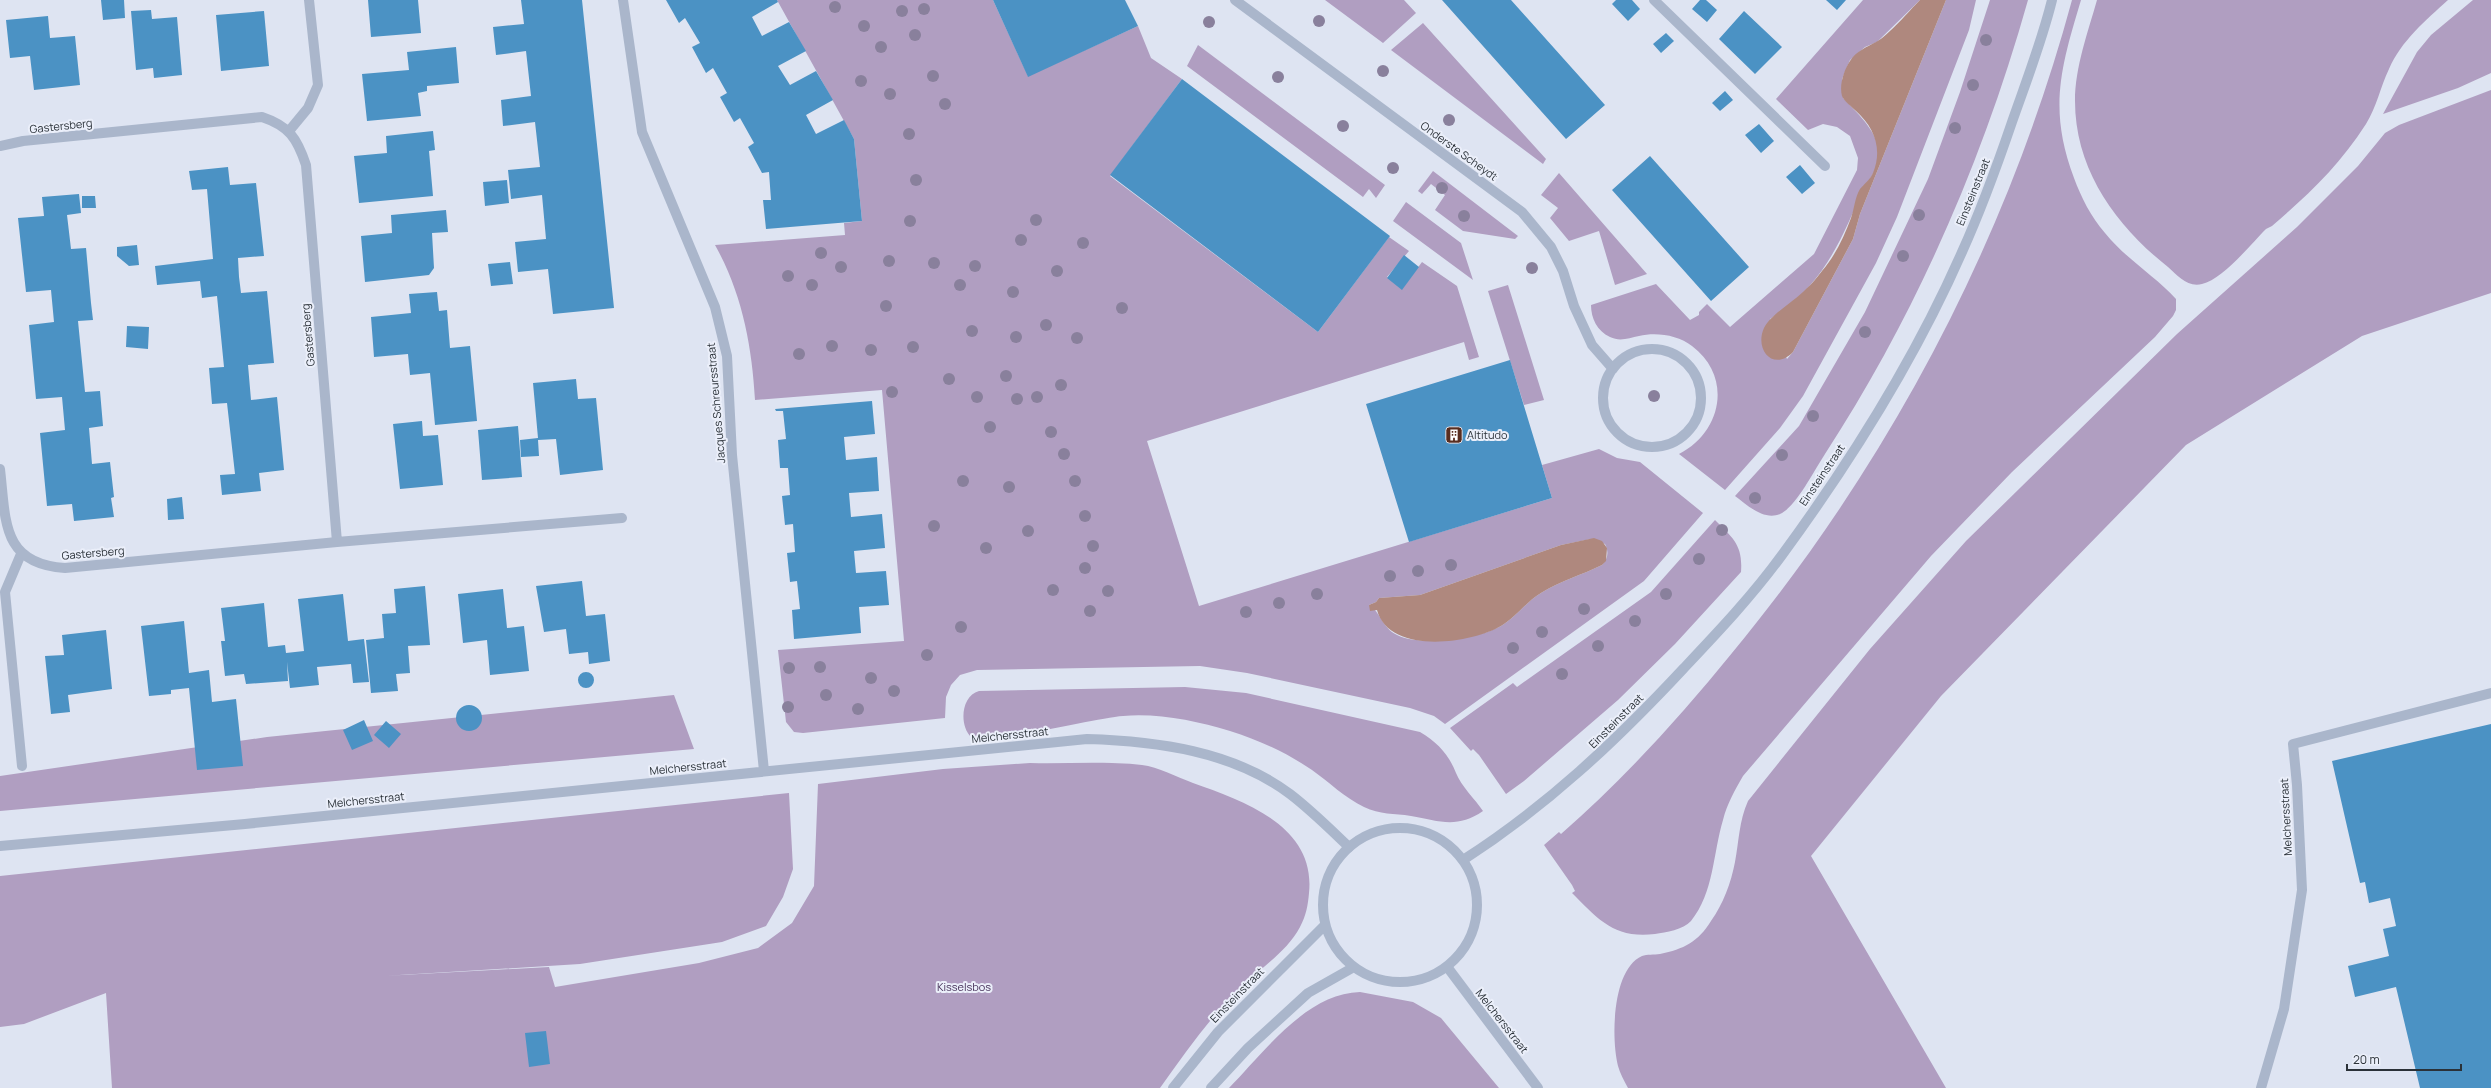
<svg xmlns="http://www.w3.org/2000/svg" width="2491" height="1088" font-family="Manrope,sans-serif">
  <style>
    .green { fill: #b09ec1; fill-rule: evenodd }
    .water { fill: #af887e }
    .building { fill: #4b92c4 }
    .lines { fill: none; stroke-linecap: round; stroke-linejoin: round }
    .service { stroke: #aab6cb; stroke-width: 10 }
    .minor { stroke: #aab6cb; stroke-width: 10 }
    .tertiary { stroke: #aab6cb; stroke-width: 10 }
    .tree { fill: #89809c }
    .labels { text-anchor: middle; stroke-width: 4; stroke-linejoin: round; paint-order: stroke }
    .street-label { font-size: 11px; fill: #2a3138; stroke: #ebeffa }
    .poi-label { font-size: 11px; fill: #2a3138; stroke: #ebeffa; text-anchor: start }
    .park-label { font-size: 11px; fill: #432e56; stroke: #ebeffa }
  </style>
  <rect width="100%" height="100%" fill="#dee4f2"/>
  <path class="green" d="M777 0H993L1028 76 1138 26 1151 58 1182 79 1110 176 1318 332 1389 237 1409 251 1387 277 1402 289 1422 262 1457 286 1479 357 1469 360 1464 342 1147 441 1199 606 1552 498 1542 465 1599 449 1617 458 1640 462 1703 513 1644 581 1445 724 1434 716 1410 708 1247 673 1200 666 977 670 960 675 951 685 946 697 945 718 803 733 794 732 786 722 778 650 904 641 882 390 755 400C752 346 742 293 715 245L845 235 844 223 862 221 854 139ZM1591 539 1605 544C1609 552 1608 559 1602 565 1582 575 1560 581 1541 593 1526 602 1516 617 1501 626 1478 639 1421 647 1397 635 1382 628 1381 612 1369 605L1376 602 1379 598 1420 595 1561 545Z
    M1325 0H1404L1416 13 1383 43Z
    M1863 0H1920L1877 42 1865 47 1850 60 1842 79 1843 98C1869 125 1896 149 1864 187 1841 241 1823 286 1770 319L1787 359 1793 352 1853 239 1860 214 1946 0H1976L1969 30 1897 217 1876 263 1803 396 1780 428 1725 490 1679 454C1722 432 1733 377 1692 346 1678 335 1656 332 1639 336 1629 338 1620 342 1610 337 1597 331 1591 318 1591 305L1656 284 1690 320 1699 315V312L1707 304 1730 327 1814 254 1857 170 1858 158 1850 136 1837 127 1823 124 1808 130 1776 99Z
    M1990 0H2028C1983 160 1916 314 1825 454 1815 469 1796 507 1780 514 1764 521 1747 505 1735 496L1799 426 1865 312 1928 179 1960 92Z
    M2072 0H2081C2061 67 2048 109 2074 178 2081 197 2091 217 2105 233 2126 259 2154 275 2176 299V310L2173 316 2155 337 2012 472 1931 556 1743 776C1735 790 1727 804 1723 820 1713 853 1714 893 1691 921 1683 930 1666 932 1655 934 1614 939 1598 919 1572 893L1575 891 1572 885 1544 845 1559 832 1561 834C1624 779 1679 718 1732 653 1890 462 2007 240 2072 0Z
    M2097 0H2448C2426 20 2401 41 2389 69 2380 88 2377 106 2366 124 2339 166 2309 194 2272 226L2266 229C2251 244 2222 280 2202 284 2188 288 2177 275 2168 267 2116 226 2075 170 2075 101 2075 67 2088 32 2097 0Z
    M2473 0H2491V73L2458 88 2383 114 2417 52 2431 35Z
    M1423 23 1546 159 1543 164 1391 50Z
    M1198 45 1385 185 1376 198 1369 189 1363 197 1187 66Z
    M2491 90V293L2362 336 2186 445 1941 696 1811 856 1946 1088H1628C1624 1081 1620 1073 1618 1066 1611 1039 1612 969 1642 956 1647 954 1654 955 1660 954 1684 949 1698 942 1711 921 1723 904 1731 883 1735 862 1739 841 1739 821 1748 801L1870 649 1966 541 2177 334 2297 227 2358 166 2385 133 2399 125Z
    M1433 171 1518 236 1515 239 1463 231 1435 210 1445 195 1431 184 1422 194 1418 191Z
    M1559 173 1647 274 1615 285 1599 231 1569 241 1550 218 1558 208 1541 195Z
    M1406 202 1461 243 1473 280 1393 221Z
    M1508 285 1544 400 1524 405 1488 291Z
    M1715 520C1733 538 1743 545 1741 572L1675 644 1618 700 1524 781 1506 794 1479 755 1473 749 1471 751 1450 728 1513 683 1517 687 1651 592Z
    M1185 687 1246 693 1420 732C1438 742 1450 757 1456 773 1461 786 1475 799 1483 811 1457 829 1439 821 1411 816 1394 813 1380 815 1364 807 1345 798 1329 782 1312 770 1287 753 1259 740 1230 731 1196 721 1159 713 1123 716 1095 718 989 745 971 737 959 725 961 696 979 691Z
    M674 695 694 749 0 811V776L267 737Z
    M1030 763C1066 764 1105 761 1142 765 1158 767 1177 777 1193 783 1244 801 1316 826 1309 893 1308 905 1306 916 1300 927 1286 953 1261 967 1241 987 1210 1017 1185 1053 1160 1088H112L106 993 24 1024 0 1027V876L789 793 793 869 783 897 766 926 722 942 580 964 383 976 549 967 555 987 699 963 758 948 792 923 814 886 818 784 943 769Z
    M1360 992 1413 1002 1441 1018 1499 1088H1229C1264 1052 1307 993 1360 992Z"/>
  <path class="water" d="M1920 0H1946L1860 214 1853 239 1793 352C1774 372 1754 350 1764 328 1771 314 1795 301 1806 289 1812 284 1817 277 1822 271 1835 256 1844 237 1851 218 1854 210 1855 197 1860 189 1864 184 1870 180 1873 173 1883 149 1874 127 1856 111 1852 107 1844 101 1842 96 1839 85 1844 70 1850 61 1856 51 1867 47 1876 42 1889 35 1909 11 1920 0Z
    M1594 538 1602 541 1607 548 1606 561 1602 565C1582 575 1560 581 1541 593 1526 602 1516 617 1501 626 1470 644 1389 655 1377 610L1370 611 1369 605 1376 602 1379 598 1420 595 1561 545Z"/>
  <path class="building" d="M101 0H124L125 18 103 20Z
    M368 0H418L421 33 371 37Z
    M521 0H582L614 308 553 314 548 269 518 272 515 242 546 239 542 195 511 199 508 170 540 167 535 122 503 126 501 100 531 96 526 51 496 55 493 27 524 24Z
    M666 0H777L778 2 752 17 762 36 789 22 806 51 778 66 790 85 816 71 833 100 806 115 816 134 844 120 854 139 862 221 766 229 763 200H771L769 172 762 173 748 147 754 143 740 118 734 122 720 97 727 93 713 68 706 73 692 47 700 43 685 18 679 23Z
    M993 0H1125L1138 26 1028 77Z
    M1442 0H1511L1605 105 1566 139Z
    M1616 0H1632L1640 9 1628 21 1612 4Z
    M1700 0H1706L1717 10 1707 22 1692 9Z
    M1826 0H1846L1837 10Z
    M151 10 152 19 177 17 182 75 154 78 153 68 136 70 131 11Z
    M264 11 269 66 221 71 216 15Z
    M1744 11 1782 47 1755 74 1719 39Z
    M48 16 50 38 75 36 80 85 34 90 30 56 10 58 6 20Z
    M1666 33 1674 41 1661 53 1653 44Z
    M456 47 459 83 427 86V91L418 93 421 116 367 121 362 74 409 70 407 52Z
    M1182 79 1390 236 1318 332 1110 175Z
    M1725 91 1733 100 1720 111 1712 103Z
    M1759 124 1774 141 1761 153 1745 135Z
    M433 131 435 150 429 151 433 196 359 203 354 156 387 153 386 136Z
    M1650 156 1749 267 1711 301 1612 190Z
    M1800 165 1815 183 1802 194 1786 177Z
    M228 167 230 185 256 183 264 256 238 258 239 277 241 293 267 291 274 363 248 365 251 400 277 397 284 470 259 473 261 491 222 495 220 475 235 474 227 403 212 404 209 368 224 367 217 296 202 298 200 281 157 285 155 266 213 259 207 189 192 190 189 171Z
    M507 180 509 203 485 206 483 182Z
    M79 194 81 213 67 215 71 249 86 248 91 303 93 320 78 321 85 392 100 391 103 426 89 428 92 464 110 462 114 497 111 498 114 517 74 521 72 504 47 506 40 433 65 430 62 397 36 399 29 325 54 322 51 290 26 292 18 218 44 216 42 197Z
    M82 196H95L96 208H82Z
    M446 210 448 232 432 233 434 268 429 275 365 282 361 236 392 233 391 215Z
    M137 245 139 265 129 266 117 256V247Z
    M1404 255 1419 267 1402 290 1387 278Z
    M510 262 513 284 491 286 488 264Z
    M437 292 439 311 447 310 450 348 470 346 477 421 435 425 430 373 410 375 408 354 374 357 371 317 411 313 409 294Z
    M127 326 149 327 148 349 126 347Z
    M1510 360 1552 498 1409 542 1366 404Z
    M576 379 578 399 596 398 603 470 560 475 556 439 538 440 539 456 521 457 520 440 538 438 533 383Z
    M872 401 875 434 844 437 846 460 877 457 879 491 849 493 851 517 882 514 885 548 854 551 856 573 886 571 889 605 859 607 861 633 794 639 792 610 800 609 797 581 790 582 787 553 795 552 793 524 785 525 782 496 790 495 788 468H780L778 440 786 439 783 411H776L775 409Z
    M422 421 423 436 438 435 443 485 400 489 393 424Z
    M518 426 522 477 482 480 478 430Z
    M182 497 184 519 168 520 167 499Z
    M582 581 586 616 605 614 610 661 589 664 588 652 569 654 566 629 544 632 536 586Z
    M425 586 430 645 408 646 410 673 396 674 398 691 371 693 366 640 384 638 382 614 396 613 394 589Z
    M503 589 507 628 524 626 529 671 490 675 487 640 463 643 458 594Z
    M343 594 348 641 364 639 369 682 353 683 351 664 317 667 319 685 290 688 287 662 288 681 246 684 244 674 225 676 221 641H225L221 608 264 603 268 647 285 645 286 653 304 651 298 599Z
    M184 621 189 673 209 670 212 702 236 699 243 766 197 770 189 688 171 690V694L149 696 141 626Z
    M106 630 112 689 68 695 70 712 51 714 45 656 64 655 62 635Z
    M578 680a8 8 0 1 1 16 0a8 8 0 1 1-16 0Z
    M456 718a13 13 0 1 1 26 0a13 13 0 1 1-26 0Z
    M364 720 373 741 352 750 343 730Z
    M386 721 401 734 389 748 374 735Z
    M2491 724V1088H2420L2396 987 2355 997 2348 966 2389 956 2383 929 2396 926 2390 898 2369 903 2365 882 2360 883 2332 761Z
    M546 1031 550 1064 529 1067 525 1033Z"/>
  <g class="lines">
    <path class="service" d="M1654 0 1825 166
      M2261 1088 2284 1009 2302 890 2297 785 2293 744 2491 693"/>
    <path class="minor" d="M623 0 642 132 715 307 727 356 732 455 764 771
      M1235 0 1522 212 1551 247 1563 271 1574 306 1592 345 1613 369
      M289 131 308 108 318 85 309 0
      M0 146 23 141 262 117C289 126 297 138 306 165L337 542 65 568C1 564 6 520 0 469
      M1603 398a49 49 0 1 1 98 0a49 49 0 1 1-98 0Z
      M337 542 622 518
      M21 554 5 592 22 766
      M0 846 245 824 1087 739C1156 741 1233 751 1290 794 1311 810 1330 829 1349 847
      M1448 968 1538 1088"/>
    <path class="tertiary" d="M1323 905a77 77 0 1 1 154 0a77 77 0 1 1-154 0Z
      M1463 860C1547 806 1616 741 1684 668 1718 632 1753 595 1782 555 1851 461 1915 359 1962 252 1981 210 1997 166 2012 122 2026 82 2042 41 2052 0
      M1173 1088 1218 1032 1325 925
      M1211 1088 1248 1048 1308 993 1354 967"/>
  </g>
  <g class="tree">
    <circle cx="835" cy="7" r="6"/>
    <circle cx="924" cy="9" r="6"/>
    <circle cx="902" cy="11" r="6"/>
    <circle cx="1319" cy="21" r="6"/>
    <circle cx="1209" cy="22" r="6"/>
    <circle cx="864" cy="26" r="6"/>
    <circle cx="915" cy="35" r="6"/>
    <circle cx="1986" cy="40" r="6"/>
    <circle cx="881" cy="47" r="6"/>
    <circle cx="1383" cy="71" r="6"/>
    <circle cx="933" cy="76" r="6"/>
    <circle cx="1278" cy="77" r="6"/>
    <circle cx="861" cy="81" r="6"/>
    <circle cx="1973" cy="85" r="6"/>
    <circle cx="890" cy="94" r="6"/>
    <circle cx="945" cy="104" r="6"/>
    <circle cx="1449" cy="120" r="6"/>
    <circle cx="1343" cy="126" r="6"/>
    <circle cx="1955" cy="128" r="6"/>
    <circle cx="909" cy="134" r="6"/>
    <circle cx="1393" cy="168" r="6"/>
    <circle cx="916" cy="180" r="6"/>
    <circle cx="1442" cy="188" r="6"/>
    <circle cx="1919" cy="215" r="6"/>
    <circle cx="1464" cy="216" r="6"/>
    <circle cx="1036" cy="220" r="6"/>
    <circle cx="910" cy="221" r="6"/>
    <circle cx="1021" cy="240" r="6"/>
    <circle cx="1083" cy="243" r="6"/>
    <circle cx="821" cy="253" r="6"/>
    <circle cx="1903" cy="256" r="6"/>
    <circle cx="889" cy="261" r="6"/>
    <circle cx="934" cy="263" r="6"/>
    <circle cx="975" cy="266" r="6"/>
    <circle cx="841" cy="267" r="6"/>
    <circle cx="1532" cy="268" r="6"/>
    <circle cx="1057" cy="271" r="6"/>
    <circle cx="788" cy="276" r="6"/>
    <circle cx="812" cy="285" r="6"/>
    <circle cx="960" cy="285" r="6"/>
    <circle cx="1013" cy="292" r="6"/>
    <circle cx="886" cy="306" r="6"/>
    <circle cx="1122" cy="308" r="6"/>
    <circle cx="1046" cy="325" r="6"/>
    <circle cx="972" cy="331" r="6"/>
    <circle cx="1865" cy="332" r="6"/>
    <circle cx="1016" cy="337" r="6"/>
    <circle cx="1077" cy="338" r="6"/>
    <circle cx="832" cy="346" r="6"/>
    <circle cx="913" cy="347" r="6"/>
    <circle cx="871" cy="350" r="6"/>
    <circle cx="799" cy="354" r="6"/>
    <circle cx="1006" cy="376" r="6"/>
    <circle cx="949" cy="379" r="6"/>
    <circle cx="1061" cy="385" r="6"/>
    <circle cx="892" cy="392" r="6"/>
    <circle cx="1654" cy="396" r="6"/>
    <circle cx="977" cy="397" r="6"/>
    <circle cx="1037" cy="397" r="6"/>
    <circle cx="1017" cy="399" r="6"/>
    <circle cx="1813" cy="416" r="6"/>
    <circle cx="990" cy="427" r="6"/>
    <circle cx="1051" cy="432" r="6"/>
    <circle cx="1064" cy="454" r="6"/>
    <circle cx="1782" cy="455" r="6"/>
    <circle cx="963" cy="481" r="6"/>
    <circle cx="1075" cy="481" r="6"/>
    <circle cx="1009" cy="487" r="6"/>
    <circle cx="1755" cy="498" r="6"/>
    <circle cx="1085" cy="516" r="6"/>
    <circle cx="934" cy="526" r="6"/>
    <circle cx="1722" cy="530" r="6"/>
    <circle cx="1028" cy="531" r="6"/>
    <circle cx="1093" cy="546" r="6"/>
    <circle cx="986" cy="548" r="6"/>
    <circle cx="1699" cy="559" r="6"/>
    <circle cx="1451" cy="565" r="6"/>
    <circle cx="1085" cy="568" r="6"/>
    <circle cx="1418" cy="571" r="6"/>
    <circle cx="1390" cy="576" r="6"/>
    <circle cx="1053" cy="590" r="6"/>
    <circle cx="1108" cy="591" r="6"/>
    <circle cx="1317" cy="594" r="6"/>
    <circle cx="1666" cy="594" r="6"/>
    <circle cx="1279" cy="603" r="6"/>
    <circle cx="1584" cy="609" r="6"/>
    <circle cx="1090" cy="611" r="6"/>
    <circle cx="1246" cy="612" r="6"/>
    <circle cx="1635" cy="621" r="6"/>
    <circle cx="961" cy="627" r="6"/>
    <circle cx="1542" cy="632" r="6"/>
    <circle cx="1598" cy="646" r="6"/>
    <circle cx="1513" cy="648" r="6"/>
    <circle cx="927" cy="655" r="6"/>
    <circle cx="820" cy="667" r="6"/>
    <circle cx="789" cy="668" r="6"/>
    <circle cx="1562" cy="674" r="6"/>
    <circle cx="871" cy="678" r="6"/>
    <circle cx="894" cy="691" r="6"/>
    <circle cx="826" cy="695" r="6"/>
    <circle cx="788" cy="707" r="6"/>
    <circle cx="858" cy="709" r="6"/>
  </g>
  <defs>
    <symbol id="building-square" viewBox="-11 -11 22 22"><rect x="-9" y="-9" width="18" height="18" rx="4" fill="#592d1f" stroke="#ebeffa"/><path d="M-4-6H4V6H1V3H-1V6H-4ZM-2.5-4.3h1.7v1.8h-1.7ZM.8-4.3h1.7v1.8H.8ZM-2.5-1h1.7V.8h-1.7ZM.8-1h1.7V.8H.8Z" fill="#fff"/></symbol>
  </defs>
  <g fill-rule="evenodd">
    <use href="#building-square" x="1444" y="425" width="20" height="20"/>
  </g>
  <g class="labels">
    <g class="street-label">
      <text transform="translate(61 126) rotate(-6)" y="4">Gastersberg</text>
      <text transform="translate(1459 151) rotate(36)" y="4">Onderste Scheydt</text>
      <text transform="translate(1973 192) rotate(-68)" y="4">Einsteinstraat</text>
      <text transform="translate(308 335) rotate(-95)" y="4">Gastersberg</text>
      <text transform="translate(716 403) rotate(-95)" y="4">Jacques Schreursstraat</text>
      <text transform="translate(1822 475) rotate(-56)" y="4">Einsteinstraat</text>
      <text transform="translate(93 553) rotate(-5)" y="4">Gastersberg</text>
      <text transform="translate(1616 721) rotate(-45)" y="4">Einsteinstraat</text>
      <text transform="translate(1010 735) rotate(-6)" y="4">Melchersstraat</text>
      <text transform="translate(688 767) rotate(-6)" y="4">Melchersstraat</text>
      <text transform="translate(366 800) rotate(-6)" y="4">Melchersstraat</text>
      <text transform="translate(2286 817) rotate(-93)" y="4">Melchersstraat</text>
      <text transform="translate(1237 995) rotate(-46)" y="4">Einsteinstraat</text>
      <text transform="translate(1502 1021) rotate(52)" y="4">Melchersstraat</text>
    </g>
    <g class="poi-label">
      <text x="1467" y="439">Altitudo</text>
    </g>
    <g class="park-label">
      <text x="964" y="991">Kisselsbos</text>
    </g>
  </g>
  <path d="M2347 1064v6h114v-6" fill="none" stroke="#2a3138" stroke-width="2"/>
  <text x="2353" y="1064" font-size="12" fill="#2a3138" stroke="#ebeffa" stroke-width="3" paint-order="stroke">20 m</text>
</svg>
